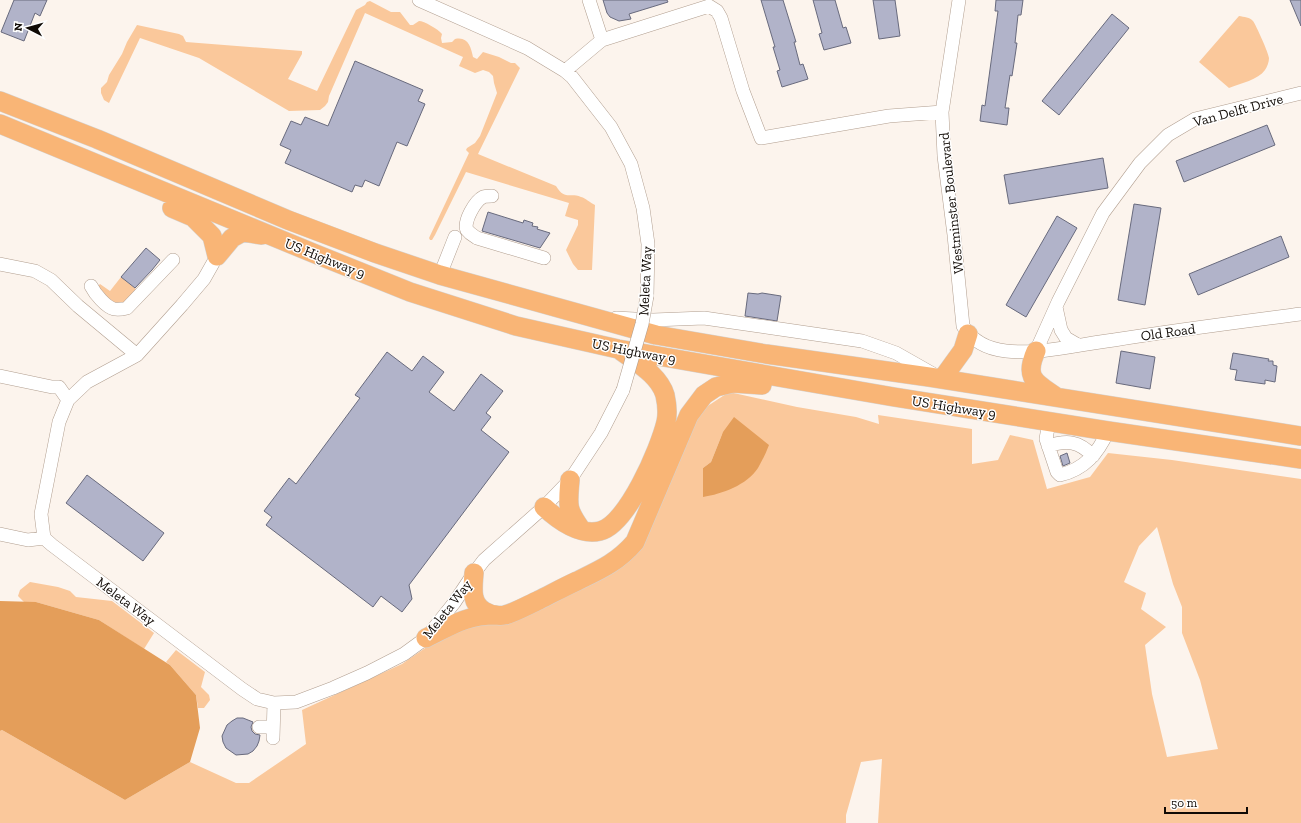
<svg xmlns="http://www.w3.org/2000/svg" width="1301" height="823" font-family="'Zilla Slab',serif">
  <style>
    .green { fill: #fac89b; fill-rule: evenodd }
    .water { fill: #e49e5a }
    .building { fill: #b1b3c9; stroke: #686a7d }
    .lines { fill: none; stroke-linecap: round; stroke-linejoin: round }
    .minor-casing { stroke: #b19e8f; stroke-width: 14 }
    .highway-casing { stroke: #d4d3d2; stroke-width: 20 }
    .minor { stroke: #fff; stroke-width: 13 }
    .highway { stroke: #f9b576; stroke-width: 19 }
    .minor-bridge-casing { stroke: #b19e8f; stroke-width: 14; stroke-linecap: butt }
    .minor-bridge { stroke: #fff; stroke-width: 13 }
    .labels { text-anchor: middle; stroke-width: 3; stroke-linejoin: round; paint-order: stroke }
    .street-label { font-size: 14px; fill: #100a05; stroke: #fff }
  </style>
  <rect width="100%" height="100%" fill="#fcf4ed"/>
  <path class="green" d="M370 1 391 12H400L410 25H413L419 21C424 21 438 29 442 34L441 38 442 43 452 42 455 39C468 36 471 47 473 57L477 59 483 52 499 57 511 63H515L520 68 478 154 556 186C565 201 570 192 581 197 586 198 590 203 595 205L592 270H578L573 264 566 250 578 225V220L565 216 569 203 466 172 435 235 432 240H430L429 238 469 153 466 150 467 148 475 143 480 136 497 93 494 83 493 76 489 72 483 70 475 73 459 66 463 57 365 13 329 96 328 102 325 106 320 110 289 111 199 58 140 38 109 103 104 100 101 93V88L107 82 109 75 122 54 127 42 137 25 179 34 183 36 186 42 302 51V54L288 79 317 91 356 10 365 5 367 2Z
    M1239 16C1244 17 1250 17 1253 21 1256 25 1269 54 1269 58 1269 62 1267 67 1265 70 1258 80 1241 83 1229 88L1199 62Z
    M121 277 137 290 126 302 115 304 100 291 98 286 100 284 110 291Z
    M729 392 797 407 856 417 879 424 878 415 972 429V464L998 460 1010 435 1033 440 1047 489 1090 477 1108 453 1172 460 1301 479V823H878L882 759 861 762 846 815V823H0V731L2 730 125 800 190 762 236 783H249L306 744 302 710 402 664 463 622 628 562 697 413ZM723 432 703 497V468L711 462ZM1157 527 1173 584 1182 607V633L1200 680 1218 749 1167 757 1152 694 1145 645 1166 627 1141 609 1146 593 1124 582 1139 546Z
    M30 582 58 587 70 591 76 597 112 601 154 633 144 649 99 620 36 602H24L18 596 20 590Z
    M176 650 205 672 201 687 209 695 210 700 204 708H198L196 695 170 665 166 662Z"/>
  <path class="water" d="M734 417 769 445C766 453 762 461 758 468 747 485 722 494 703 497V468L711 462 723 432Z
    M0 601 36 602 99 620 170 665 196 695 200 728 190 762 125 800 2 730 0 731Z"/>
  <path class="building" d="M14 0H47L40 16 35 13 24 41 1 32Z
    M603 0H667L668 2 629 14 631 19 619 21 610 17 607 13Z
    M761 0H783L796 42H794L800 65 803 64 808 79 782 87 777 71 780 70 773 47H775Z
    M813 0H835L843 28 846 27 851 43 824 50 819 34 822 33Z
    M873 0H895L900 36 879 39Z
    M996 0H1023L1021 15H1018L1015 43H1017L1012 76 1010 75 1005 108H1009L1007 125 980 121 982 105 985 106 998 11H995Z
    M1290 0H1301V26Z
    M1112 14 1129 28 1059 115 1042 101Z
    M355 61 423 90 418 101 425 104 407 146 397 142 379 186 365 180 362 187 355 185 352 192 285 163 291 150 280 145 291 121 301 125 305 117 328 126Z
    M1267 125 1275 145 1184 182 1176 161Z
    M1103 158 1108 188 1009 204 1004 175Z
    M1134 204 1161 208 1145 305 1118 300Z
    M488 212 523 223 524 220 533 223 532 226 538 227 537 229 550 233 540 248 482 231Z
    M1057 216 1077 228 1026 317 1006 305Z
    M1281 236 1289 257 1198 295 1189 274Z
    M146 248 160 260 152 270 135 288 121 277Z
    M748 293 758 294 762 293 781 296 777 321 745 316Z
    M1121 351 1155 357 1150 389 1116 383Z
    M387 352 412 371 423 356 444 372 429 392 454 411 481 374 503 391 486 413 491 417 481 430 509 452 409 585 412 599 402 612 381 596 373 607 266 525 272 517 264 511 289 478 296 484 360 398 355 395Z
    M1233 353 1269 359 1268 361H1273V365L1277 366 1275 382 1265 380V384L1235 380 1237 370 1230 369Z
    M1067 453 1070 463 1063 466 1060 456Z
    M87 475 164 533 143 561 66 503Z
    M237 718H243L253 722 251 727 252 731 255 734 260 735 259 741 257 746 253 751 248 754 236 755 226 748 223 742 222 736 227 725 232 721Z"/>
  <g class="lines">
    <defs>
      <path id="minor" d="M419 0 527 48 565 71 572 77 611 127 631 164 643 208 648 244 647 296
        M589 0 602 40 709 6 717 11 721 18 743 91 761 138 889 116 942 112
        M959 0 942 112 944 156 954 235 963 326C973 342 987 349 1006 351 1039 355 1081 344 1114 340 1176 330 1239 322 1301 314
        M565 71 602 40
        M492 196C489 196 485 196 483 197 475 201 463 222 467 230 470 234 474 236 477 238L544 258
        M217 256 204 279 182 305 137 355 87 382 68 400 59 422 41 514 44 538 52 545 242 689 257 699 274 703 296 702 333 688 367 673 404 654 426 638 454 603 474 573 484 560 544 507 570 480 601 433 623 390
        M0 264 35 271 51 280 78 306 137 355
        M440 275 455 237
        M91 286C95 294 106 307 114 309 119 310 123 309 127 308L173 260
        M1056 307 1061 330 1066 338 1078 345
        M616 318 653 320 704 318 862 341 896 353 933 374
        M1036 351 1058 302 1103 213 1140 163 1168 135 1195 119 1301 93
        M0 376 52 387H59L68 400
        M1049 422 1046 439 1057 472 1060 475C1085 469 1098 453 1108 431
        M1048 446C1067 440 1079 441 1093 456
        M0 534 28 540 44 538
        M259 727H273
        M273 738 274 703"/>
      <path id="highway" d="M0 101 97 139 288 220 375 253 440 275 656 335 766 354 929 377 1301 436
        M0 124 313 253 410 292 516 326 618 349 894 397 1108 431 1301 459
        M172 208 193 217 212 236 217 256
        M217 256 232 238 243 232 261 235
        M1036 351C1024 378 1035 382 1055 396
        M942 379 963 350 968 334
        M570 480C568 505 566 508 581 529
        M544 507C558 520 579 536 600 531 627 525 660 448 666 422 668 413 667 404 665 395 659 375 637 363 621 351
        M474 573C473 587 470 603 484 611 490 615 499 616 505 615 516 612 528 605 539 600 551 594 564 587 577 581 600 570 618 562 635 542L689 415 704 395 716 387 733 383 762 385
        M426 638C452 625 466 615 496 615"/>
    </defs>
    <use href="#minor" class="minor-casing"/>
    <use href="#highway" class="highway-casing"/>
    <use href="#minor" class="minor"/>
    <use href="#highway" class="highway"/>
    <defs>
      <path id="minor-bridge" d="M623 390 642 324 647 296"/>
    </defs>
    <use href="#minor-bridge" class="minor-bridge-casing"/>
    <use href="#minor-bridge" class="minor-bridge"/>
  </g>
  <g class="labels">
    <g class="street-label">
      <text transform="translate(1238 110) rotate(-15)" y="5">Van Delft Drive</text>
      <text transform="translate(951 203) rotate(-96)" y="5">Westminster Boulevard</text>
      <text transform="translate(325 258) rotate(22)" y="5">US Highway 9</text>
      <text transform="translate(645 281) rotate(-87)" y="5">Meleta Way</text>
      <text transform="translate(1168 332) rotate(-8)" y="5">Old Road</text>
      <text transform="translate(634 351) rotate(11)" y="5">US Highway 9</text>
      <text transform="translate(954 407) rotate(9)" y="5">US Highway 9</text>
      <text transform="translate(126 601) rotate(37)" y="5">Meleta Way</text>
      <text transform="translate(447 609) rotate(-52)" y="5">Meleta Way</text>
    </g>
  </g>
  <g transform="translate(28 28) rotate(276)" stroke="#ffffff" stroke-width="3" paint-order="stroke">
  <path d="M0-3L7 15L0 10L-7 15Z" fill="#100a05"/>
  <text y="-6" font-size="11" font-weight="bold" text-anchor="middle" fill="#100a05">N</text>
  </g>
  <path d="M1165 807v6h82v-6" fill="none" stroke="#100a05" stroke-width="2"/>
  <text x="1171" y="807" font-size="12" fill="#100a05" stroke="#ffffff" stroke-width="3" paint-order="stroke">50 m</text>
</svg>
